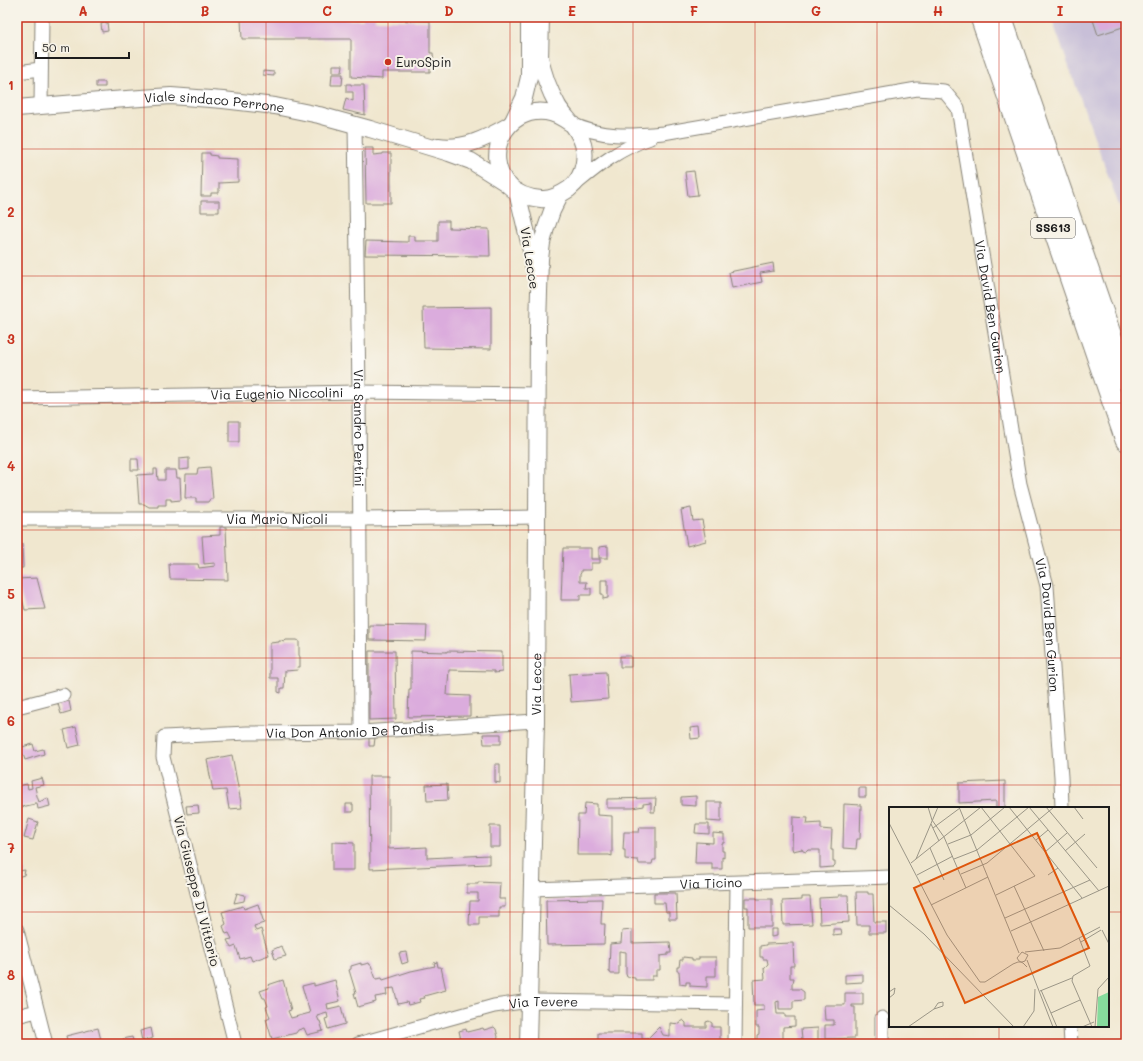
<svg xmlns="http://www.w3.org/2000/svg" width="1143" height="1061" font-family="Mali,sans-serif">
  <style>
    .industrial { fill: #c8bfd8 }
    .building { fill: #dbacdd }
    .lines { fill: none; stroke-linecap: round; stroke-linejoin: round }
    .minor-casing { stroke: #868276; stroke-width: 15 }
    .tertiary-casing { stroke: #868276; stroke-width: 18 }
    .trunk-casing { stroke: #868276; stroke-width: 23 }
    .minor { stroke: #fff; stroke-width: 13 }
    .tertiary { stroke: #fff; stroke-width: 16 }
    .trunk { stroke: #fff; stroke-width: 21 }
    .grid { fill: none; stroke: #c8321e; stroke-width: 1; stroke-opacity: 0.55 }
    .poi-dot { fill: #c8321e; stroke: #f7f3e8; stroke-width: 1.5 }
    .labels { text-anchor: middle; stroke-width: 4; stroke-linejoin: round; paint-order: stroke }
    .shield { fill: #f7f3e8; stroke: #5e5c59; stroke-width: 1 }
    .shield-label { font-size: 12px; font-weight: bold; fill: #1c1c1c }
    .poi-label { font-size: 13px; fill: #1c1c1c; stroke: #f7f3e8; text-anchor: start }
    .street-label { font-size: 13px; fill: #1c1c1c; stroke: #f7f3e8 }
    .inset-road { fill: none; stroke: #9b9687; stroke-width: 1 }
    .view { fill: #de560d; fill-opacity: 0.15; stroke: #de560d; stroke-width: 2 }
    .inset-edge { fill: none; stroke: #1c1c1c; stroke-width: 2 }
    .neatline { fill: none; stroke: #c8321e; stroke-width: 1.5 }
    .grid-label { font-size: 13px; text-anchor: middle; font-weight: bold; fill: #c8321e }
  </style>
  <rect width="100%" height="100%" fill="#f7f3e8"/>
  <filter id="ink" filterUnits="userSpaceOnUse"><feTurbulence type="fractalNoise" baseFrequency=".025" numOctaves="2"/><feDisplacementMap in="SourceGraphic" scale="8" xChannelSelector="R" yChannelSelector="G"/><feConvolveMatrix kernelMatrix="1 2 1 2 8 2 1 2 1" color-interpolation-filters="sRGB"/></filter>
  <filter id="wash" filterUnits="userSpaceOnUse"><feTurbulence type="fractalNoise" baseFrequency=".012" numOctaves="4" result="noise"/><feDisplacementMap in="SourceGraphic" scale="16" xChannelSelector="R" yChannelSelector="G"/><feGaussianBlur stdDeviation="0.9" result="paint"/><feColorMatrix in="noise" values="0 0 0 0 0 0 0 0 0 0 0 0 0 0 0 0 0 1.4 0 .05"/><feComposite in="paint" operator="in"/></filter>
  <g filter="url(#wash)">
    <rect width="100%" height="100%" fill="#f0e7cf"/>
    <path class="industrial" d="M1051 17H1126V225Z"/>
    <g id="blocks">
      <path class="building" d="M304 17H345V20H363V17H375V20L430 21V53H433L434 65H430V72H382V79L351 77V39H242L241 19H304Z
        M1092 17H1126V26L1098 35Z
        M107 22 108 31 102 32 101 24Z
        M333 65H343L342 72H333Z
        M263 71 274 72V76L263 75Z
        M332 74H343L342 85H331Z
        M96 82H105V87H96Z
        M346 84H351V85H364L365 115 343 110 346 98 353 101V92H346Z
        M365 148H373V155L383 154V153H391V203H366Z
        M202 153H210V155L217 156V158L238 159V182L219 183V193H211V196H201Z
        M694 171 698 195 688 196 685 172Z
        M201 201H219V212H201Z
        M438 221H449V228L489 229 490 256 365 255 366 241 408 242V236H415V241H438Z
        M773 263 774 271 760 273 762 282 732 288 729 272Z
        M491 307V349L424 348 423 308Z
        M229 421H239V442H229Z
        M189 458V469L179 470V459Z
        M131 459H138L139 470H131Z
        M210 467 213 499H210L208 502H196V498H185L186 474H197L198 468Z
        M154 469H157L158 480H165V470H176L177 478H180L181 500 171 501V499H166V505H158V507H149L144 504H139L137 475 154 474Z
        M691 508 693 521 702 520 706 541 687 546 681 510Z
        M220 527H226L228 580 170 579 169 564H198L199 568 215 566V563L204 564 202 536 220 535Z
        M17 543 22 544 23 568H17Z
        M608 546V558H599V547Z
        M563 548H591V559H600V563H591V570H581V573L580 574V582H587L586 588H591V595H580V600H561Z
        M37 578 45 609 25 610 17 579Z
        M601 580H608V598L603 599V594H601Z
        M369 625 427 626 426 641 369 640Z
        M286 640H297L299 641V655L300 657V667H297L298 670 285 671 284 688H281V693L278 692V678H270V643L279 642V641H281L284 642Z
        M369 651H395L396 719 369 720Z
        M411 651 447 652V651L502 652V672L494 673V671L449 670 447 695 470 696V716L408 717 409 689H411Z
        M620 656H631V667H620Z
        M606 672 608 699 571 702 569 674Z
        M69 701 71 711 61 714 58 704Z
        M76 727 80 745 68 748 64 730Z
        M699 727 700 738 691 739 690 728Z
        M17 731 22 747 33 744 35 751 43 749 44 754 25 760 23 754 17 755Z
        M483 734H501V744H484Z
        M369 738H375L374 746H369Z
        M232 755 242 808 229 809 226 790 213 791 207 760Z
        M495 764H500V783L495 782Z
        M369 776H389V849L427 847V858L489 855V864L370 869Z
        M42 778 44 785 35 787 37 796 39 802 48 798 50 806 38 809 37 803H35V804L17 808V786L27 784 28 789 32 788 31 781Z
        M1005 781V808H996V801L959 803V783Z
        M447 784 448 800 427 801 426 785Z
        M859 788H866V797H859Z
        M696 796V806L681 805V797Z
        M656 798 655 812H651V803L643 804V806L633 808H607V799Z
        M707 802H721V822L707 821Z
        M585 803 597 804V815L612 816V856L609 855H577L578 815H584Z
        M346 804H353V812H346Z
        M844 804 861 805 860 839H857L856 849 843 848Z
        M198 805 199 813 187 814 186 806Z
        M793 817 808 818 807 824 821 823V829L832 830 831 850H833V862H835V865L833 867 820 868V850H808L806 852 803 851 802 849 793 851 792 848Z
        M29 819 38 822 33 840 24 838Z
        M696 824H709V834L695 833Z
        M490 826H500V847H490Z
        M640 827H656V860H653L652 864H639L638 860 625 859V850H623L624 832H639Z
        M713 833 724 834V843H722V851H724V858L722 857V869H712V863H695L696 842 713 843Z
        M332 842 354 843V870H332Z
        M17 866 19 871 25 870 24 875 17 877Z
        M478 882 500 883 499 899H505V907H499V917H479V925H469L470 901H478V893H467V884H478Z
        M856 892H868V894H873L874 922H886V933H869V925H857Z
        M237 893 245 895 244 901 234 903Z
        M654 893H676L677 919H669V912H666L665 903H654Z
        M839 895H848L849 922 820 924 819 898 839 897Z
        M802 897H810L812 924 783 925 782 901 802 900Z
        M745 898H757V899H772V927H748V907H745Z
        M602 899 601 924H605L604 944 547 945 546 900Z
        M258 904 264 923 254 926 256 931 261 929 269 955 252 961 250 956 240 959 236 946 231 948 227 940 232 939 229 933 226 934 223 926 226 924 222 912 243 906 244 909Z
        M771 929H777V936L771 937Z
        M833 929H841L842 934 833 935Z
        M632 930V943L670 942 671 953H668V955L660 956V970H656V976H652V980H635V978L627 977 626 974V952L619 951V974H611L610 972H609L610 944 621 943 622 931Z
        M793 943 794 966H790V978H794L793 983H792V989H800L804 992V1000L793 1001V1009H779V1001L776 1002 777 1014H785V1017H795V1026L783 1027V1040H802L801 1029 818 1028V1044H757V1035L759 1034V1027H756V1011L764 1010V1005H754L753 980 765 979 764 968 768 964 767 959H763V957H760V946L766 945V944Z
        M281 946 286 956 275 959 272 950Z
        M406 952 408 962 402 964 399 953Z
        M683 957 692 958V960H699V957H716V976H707V987L690 986V982H686V985L680 984 679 971H677V967H679L680 960H683Z
        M437 962 438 967H441L446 990 424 996 425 998 419 999 420 1002 408 1005 407 1002 398 1004 394 988 386 989 387 995 375 997 376 1002 358 1007 354 993H356L349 970 351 969V966L361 963V965L369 963 370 965H371L376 979 382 978 383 980 411 971 435 966 434 963Z
        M863 974V982L845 983V975Z
        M283 980 291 1010 288 1011 291 1018 310 1013 302 986 314 983V986L335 980 340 1001 327 1004 328 1009 341 1006 345 1023V1024L328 1029 325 1019 328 1018 327 1013 317 1016 319 1021H320L323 1031 307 1035 304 1028 298 1030 296 1033 272 1039 266 1019 270 1017 266 1007 268 1006 265 998H263L260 991 269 988 268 985Z
        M845 993H863V1005H852V1007H855V1038L825 1039V1025H834V1020H825L824 1005H845Z
        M683 1020 686 1023V1027H706V1022L709 1021 712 1023V1027H720V1044H598V1033H642V1039H647L659 1027 663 1035 670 1036V1023L680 1024V1022Z
        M494 1027 496 1029 498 1037 496 1044H470V1043L462 1044 459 1031 466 1029 467 1032 483 1028 484 1030Z
        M98 1028 102 1044H68L66 1036Z
        M151 1028 153 1038 142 1041 140 1031Z
        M132 1037 134 1044H124L123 1039Z"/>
    </g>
  </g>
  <g filter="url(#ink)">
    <use href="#blocks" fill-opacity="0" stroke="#868276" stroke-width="1"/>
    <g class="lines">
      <defs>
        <g id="minor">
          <path d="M17 72 41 69"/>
          <path d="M41 106 42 17"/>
          <path id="s1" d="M570 123C600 138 630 136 663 133L917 89 944 91 958 108 1020 484 1047 586 1061 777 1062 808"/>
          <path id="s2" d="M355 125 359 392 361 732"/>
          <path d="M577 183C600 164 621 148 650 138"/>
          <path id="s3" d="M17 398 359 392 538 394"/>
          <path id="s4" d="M17 519H360L537 517"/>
          <path d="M17 707 63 695"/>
          <path id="s5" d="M532 889 890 877"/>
          <path d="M17 930 46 1044"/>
          <path d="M17 1016 37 1011"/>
          <path d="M882 1018V1044"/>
          <path d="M1070 1026 1071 1044"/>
          <path id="s6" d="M235 1044 163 757 164 737 247 733 361 732 536 721"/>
          <path id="s7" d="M358 1044 494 1006 530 1001 735 1004"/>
          <path d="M735 1044 737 883"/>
        </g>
        <g id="tertiary">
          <path d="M540 57C543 74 549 90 558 106 564 116 574 124 579 135 589 152 585 177 569 189 560 195 551 200 541 199 529 198 517 194 508 185 482 155 506 107 546 112 555 113 563 118 570 123"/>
          <path d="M540 60 541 17"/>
          <path id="s8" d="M17 108 112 100 171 96 223 100 275 106 319 115 370 129 449 153 471 161 509 185"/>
          <path d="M513 121 524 98 529 77V17"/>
          <path d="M438 146C463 150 487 138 508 126"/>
          <path d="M517 192 532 255 534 270"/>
          <path id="s9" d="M528 1044 536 721 538 325 540 259 542 243 546 228 552 211 560 195"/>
        </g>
        <path id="trunk" d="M981 17 1126 440
          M1001 17 1126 380"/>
      </defs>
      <use href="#minor" class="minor-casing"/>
      <use href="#tertiary" class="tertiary-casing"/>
      <use href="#trunk" class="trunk-casing"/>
      <use href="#minor" class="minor"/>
      <use href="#tertiary" class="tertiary"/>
      <use href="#trunk" class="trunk"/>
    </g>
  </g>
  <path class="grid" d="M144 17V1044M266 17V1044M388 17V1044M510 17V1044M633 17V1044M755 17V1044M877 17V1044M999 17V808M17 149H1126M17 276H1126M17 403H1126M17 530H1126M17 658H1126M17 785H1126M17 912H890M1108 912H1126M999 1026V1044"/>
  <circle class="poi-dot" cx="388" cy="62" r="4"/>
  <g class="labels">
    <rect class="shield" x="1031" y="218" width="44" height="20" rx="3"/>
    <g class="shield-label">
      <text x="1053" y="232">SS613</text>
    </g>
    <g class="poi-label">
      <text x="396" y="67">EuroSpin</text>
    </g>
    <g class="street-label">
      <text dy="5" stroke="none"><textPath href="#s8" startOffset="198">Viale sindaco Perrone</textPath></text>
      <text transform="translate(530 258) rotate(81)" y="5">Via Lecce</text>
      <text dy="5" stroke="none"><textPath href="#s1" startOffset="603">Via David Ben Gurion</textPath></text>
      <text dy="5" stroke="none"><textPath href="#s3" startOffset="260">Via Eugenio Niccolini</textPath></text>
      <text dy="5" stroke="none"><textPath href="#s2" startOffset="303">Via Sandro Pertini</textPath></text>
      <text dy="5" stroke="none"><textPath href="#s4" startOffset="260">Via Mario Nicoli</textPath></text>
      <text dy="5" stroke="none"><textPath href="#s1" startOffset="927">Via David Ben Gurion</textPath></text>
      <text dy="5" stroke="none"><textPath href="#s9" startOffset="360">Via Lecce</textPath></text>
      <text dy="5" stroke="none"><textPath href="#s6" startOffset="502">Via Don Antonio De Pandis</textPath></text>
      <text dy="5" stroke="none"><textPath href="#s5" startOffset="179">Via Ticino</textPath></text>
      <text transform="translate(197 891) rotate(76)" y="5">Via Giuseppe Di Vittorio</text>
      <text dy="5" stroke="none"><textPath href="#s7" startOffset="191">Via Tevere</textPath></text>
    </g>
  </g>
  <g transform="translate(889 807)">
    <rect width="220" height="220" fill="#f0e7cf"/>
    <path d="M220 185V220H208L209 190Z" fill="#86db9d"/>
    <path class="inset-road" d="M39 0 43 13 55 30 77 81M70 0 130 146M92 0 146 69 107 88M120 0 193 91M140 0 210 84M157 0 208 61M185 0 194 12M0 16 58 128 91 175H96L124 157 129 155H133L136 154 139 148 133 145 128 151 130 154 134 156 138 160M42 17 50 34M44 21 71 1M147 33 159 23M59 37 82 28 116 0M41 41 55 73M176 44 196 27M156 45 178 26M27 52 49 0M65 52 88 43 140 0M22 56 92 0M72 67 98 56 165 0M28 68 64 49M159 68 169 61M125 79 155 144M0 98 35 127 125 220M42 98 99 70M116 111 201 73M213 123 220 137M122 124 220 79M190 131 201 159 184 169 183 174 203 220M192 135 212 123M136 145 171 141 211 120M138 153 164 220M152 183 168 220M151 184 183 171M0 185 6 181 5 187 0 191M162 206 191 193M19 220 45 202 54 199V195L49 196 45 202M134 220 145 204 146 182M193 220 205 215M206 220 209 182 220 170"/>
    <path class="view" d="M148 26 200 141 76 196 25 81Z"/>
    <rect width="220" height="220" class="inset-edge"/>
  </g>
  <rect width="1143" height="1061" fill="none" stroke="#f7f3e8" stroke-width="44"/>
  <path d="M36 52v6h93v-6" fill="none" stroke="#1c1c1c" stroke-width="2"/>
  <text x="42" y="52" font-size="12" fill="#1c1c1c" stroke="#f7f3e8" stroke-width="3" paint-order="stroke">50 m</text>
  <rect x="22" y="22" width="1099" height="1017" class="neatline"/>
  <g class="grid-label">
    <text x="83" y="16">A</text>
    <text x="205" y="16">B</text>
    <text x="327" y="16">C</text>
    <text x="449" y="16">D</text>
    <text x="572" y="16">E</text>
    <text x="694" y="16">F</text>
    <text x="816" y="16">G</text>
    <text x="938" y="16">H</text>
    <text x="1060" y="16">I</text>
    <text x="11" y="90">1</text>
    <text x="11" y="217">2</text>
    <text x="11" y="344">3</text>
    <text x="11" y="471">4</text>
    <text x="11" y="599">5</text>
    <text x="11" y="726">6</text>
    <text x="11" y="853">7</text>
    <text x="11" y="980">8</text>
  </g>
</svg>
